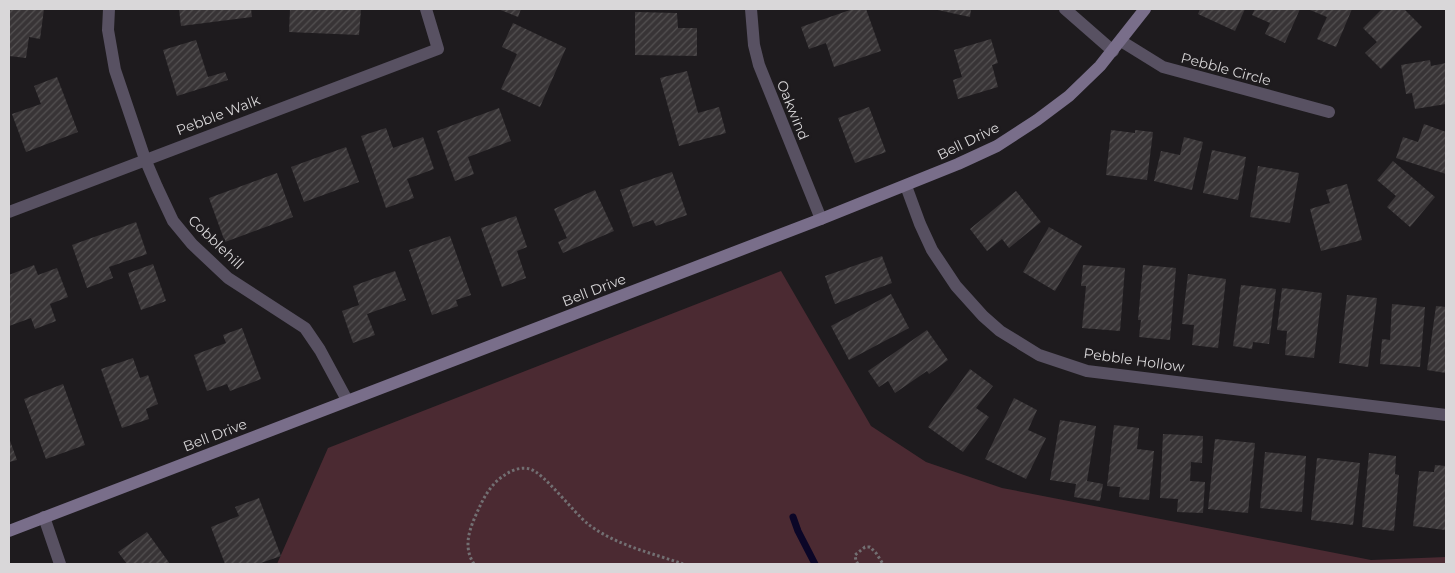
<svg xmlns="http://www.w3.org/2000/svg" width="1455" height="573" font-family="Montserrat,sans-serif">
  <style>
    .green { fill: #4b2a32 }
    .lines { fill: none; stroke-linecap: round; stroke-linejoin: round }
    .stream { stroke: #0b0627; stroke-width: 7 }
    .building { fill: url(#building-hatch) }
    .path { stroke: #726f72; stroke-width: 3; stroke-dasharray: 2.5 2.5; stroke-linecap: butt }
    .street { stroke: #585162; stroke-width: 12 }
    .secondary { stroke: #796e8a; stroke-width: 12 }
    .labels { text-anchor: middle; stroke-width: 5; stroke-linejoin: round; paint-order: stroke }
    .street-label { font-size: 14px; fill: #d9d7d9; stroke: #1e1b1e }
  </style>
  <defs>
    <pattern id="building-hatch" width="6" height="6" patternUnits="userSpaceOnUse" patternTransform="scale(1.25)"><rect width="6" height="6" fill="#383436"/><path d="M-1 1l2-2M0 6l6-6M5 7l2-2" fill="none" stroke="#545152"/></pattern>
  </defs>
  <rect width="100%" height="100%" fill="#1e1b1e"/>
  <path class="green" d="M781 271 871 426 926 462 1002 488 1371 560 1446 557V564H277L328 448Z"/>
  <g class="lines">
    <path class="stream" d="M793 517 798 531 815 564"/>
  </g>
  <path class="building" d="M9 9H44L40 39 29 37 26 58 9 56Z
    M179 9H251L252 17 181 26Z
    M290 9H361L359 35 289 32Z
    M498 9H521L518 17Z
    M853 9H866L881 51 834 67 826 43 809 49 801 27Z
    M933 9H971L970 17Z
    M1200 9H1245L1235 31 1198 14Z
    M1255 9H1300L1285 43 1265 34 1270 23 1252 15Z
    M1311 9H1352L1336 47 1317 39 1327 17 1310 10Z
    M1382 9H1404L1422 27 1381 69 1365 53 1377 42 1363 28Z
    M635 12 677 13 678 28H697V56L635 55Z
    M513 23 566 48 540 107 501 89 517 54 502 47Z
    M991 39 998 63 992 65 998 87 958 99 953 80 962 77 954 50Z
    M196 40 208 77 225 72 228 80 177 96 163 50Z
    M1430 60 1431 66 1446 63V104L1415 109 1412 93 1406 94 1401 65Z
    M687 71 698 113 719 107 726 133 679 146 660 78Z
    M57 77 78 132 26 152 12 114 41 104 34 86Z
    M869 107 886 152 855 163 838 118Z
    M499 108 511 141 468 157 474 174 455 181 437 131Z
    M1424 124 1446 132V174L1396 158 1403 137 1418 142Z
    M386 128 393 148 423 137 434 169 407 179 414 198 386 208 361 136Z
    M1111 130 1135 133V130L1153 132 1147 180 1106 175Z
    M1184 137 1203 142 1192 190 1154 181 1161 151 1180 155Z
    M346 147 359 182 304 202 291 167Z
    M1212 150 1246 157 1238 200 1203 193Z
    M1393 161 1435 197 1410 227 1387 207 1396 196 1377 180Z
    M1258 166 1299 173 1290 223 1250 217Z
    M672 172 687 215 656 226 653 220 633 227 620 190Z
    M277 173 293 217 225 242 209 198Z
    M1347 184 1362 240 1321 251 1310 209 1330 203 1326 190Z
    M595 190 614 231 563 253 558 242 567 238 554 209Z
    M1016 191 1041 222 1009 248 1002 239 987 251 970 229Z
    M516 216 527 247 517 251 526 278 502 287 481 228Z
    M136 222 147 254 109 267 113 278 87 288 72 245Z
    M1049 227 1082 246 1055 291 1023 272Z
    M450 236 471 295 456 300 458 306 432 315 409 250Z
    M882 256 892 283 835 304 825 276Z
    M153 264 166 301 141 310 128 273Z
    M34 265 38 275 57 268 68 297 50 304 56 321 35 329 31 318 9 326V275Z
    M1083 265 1125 268 1120 331 1082 328 1086 286H1081Z
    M1143 265 1176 268 1170 340 1139 337 1141 320H1138Z
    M395 271 406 300 367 314 375 335 353 343 342 311 359 305 353 286Z
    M1188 274 1226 279 1218 348 1192 345 1194 325 1182 324Z
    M1241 285 1276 289 1269 344 1253 342 1252 349 1233 346Z
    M1282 288 1322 293 1314 358 1285 355 1287 331 1277 330Z
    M891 294 909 328 849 360 831 326Z
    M1347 295 1377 298 1368 367 1339 363Z
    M1392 304 1425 307 1420 367 1380 364 1382 339 1390 340Z
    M1436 306 1446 307V373L1427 370Z
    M242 328 261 379 230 391 227 384 207 391 194 355 226 343 223 335Z
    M927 330 948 360 929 374 927 371 895 393 888 381 879 387 868 371Z
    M133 358 140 378 148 375 158 404 146 409 149 419 122 428 101 369Z
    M970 369 993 386 976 408 989 417 963 452 928 427Z
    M63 384 85 445 46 459 24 399Z
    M1014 398 1037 410 1028 430 1046 438 1026 479 985 459Z
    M1060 420 1096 426 1087 481 1103 484 1100 501 1074 497 1076 484 1050 480Z
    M1114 425 1139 428 1137 449 1154 451 1149 500 1119 497 1120 487 1107 486Z
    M1163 434 1203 436 1202 463 1191 462 1190 481 1205 482 1203 513 1177 512 1178 499 1160 498Z
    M9 438 17 460 9 462Z
    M1215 439 1255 443 1248 513 1208 509Z
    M1265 452 1306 456 1302 512 1260 508Z
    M1369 453 1396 456 1395 474 1399 475 1394 531 1362 527Z
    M1317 458 1360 463 1353 525 1311 520Z
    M1435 465 1446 466 1445 530 1413 526 1419 471 1434 472Z
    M259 498 281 556 258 564H225L211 527 239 516 235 507Z
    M147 532 170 564H127L118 552Z"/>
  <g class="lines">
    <path class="path" d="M474 564C464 549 468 533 475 517 483 499 490 483 508 473 514 469 523 467 530 469 544 473 574 513 588 524 615 545 652 553 683 564
      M858 564 856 561 855 555 865 547H870L876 553 883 564"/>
    <path class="street" d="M109 9 108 30 115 70 145 159 157 187 173 221 192 244 228 278 305 328 320 350 347 400
      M751 9 754 45 759 65 821 219
      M1065 9 1113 51
      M1121 41 1163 67 1329 112
      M906 186 920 224 932 250 956 286 983 316 1000 331 1039 355 1087 371 1446 415
      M9 212 438 49 426 9
      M44 517 60 564"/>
    <path class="secondary" d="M9 531 821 219 958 164 997 146 1037 120 1069 96 1100 66 1145 9"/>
  </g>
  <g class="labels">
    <g class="street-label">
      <text transform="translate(1226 69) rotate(15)" y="5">Pebble Circle</text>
      <text transform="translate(793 110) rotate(68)" y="5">Oakwind</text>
      <text transform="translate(218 115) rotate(-21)" y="5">Pebble Walk</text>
      <text transform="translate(968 141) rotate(-26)" y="5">Bell Drive</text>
      <text transform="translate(216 242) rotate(44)" y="5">Cobblehill</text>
      <text transform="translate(594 290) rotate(-21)" y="5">Bell Drive</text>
      <text transform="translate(1134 360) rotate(8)" y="5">Pebble Hollow</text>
      <text transform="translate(215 435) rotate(-21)" y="5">Bell Drive</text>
    </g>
  </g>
  <rect width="1455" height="573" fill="none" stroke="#d9d7d9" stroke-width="20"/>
</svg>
